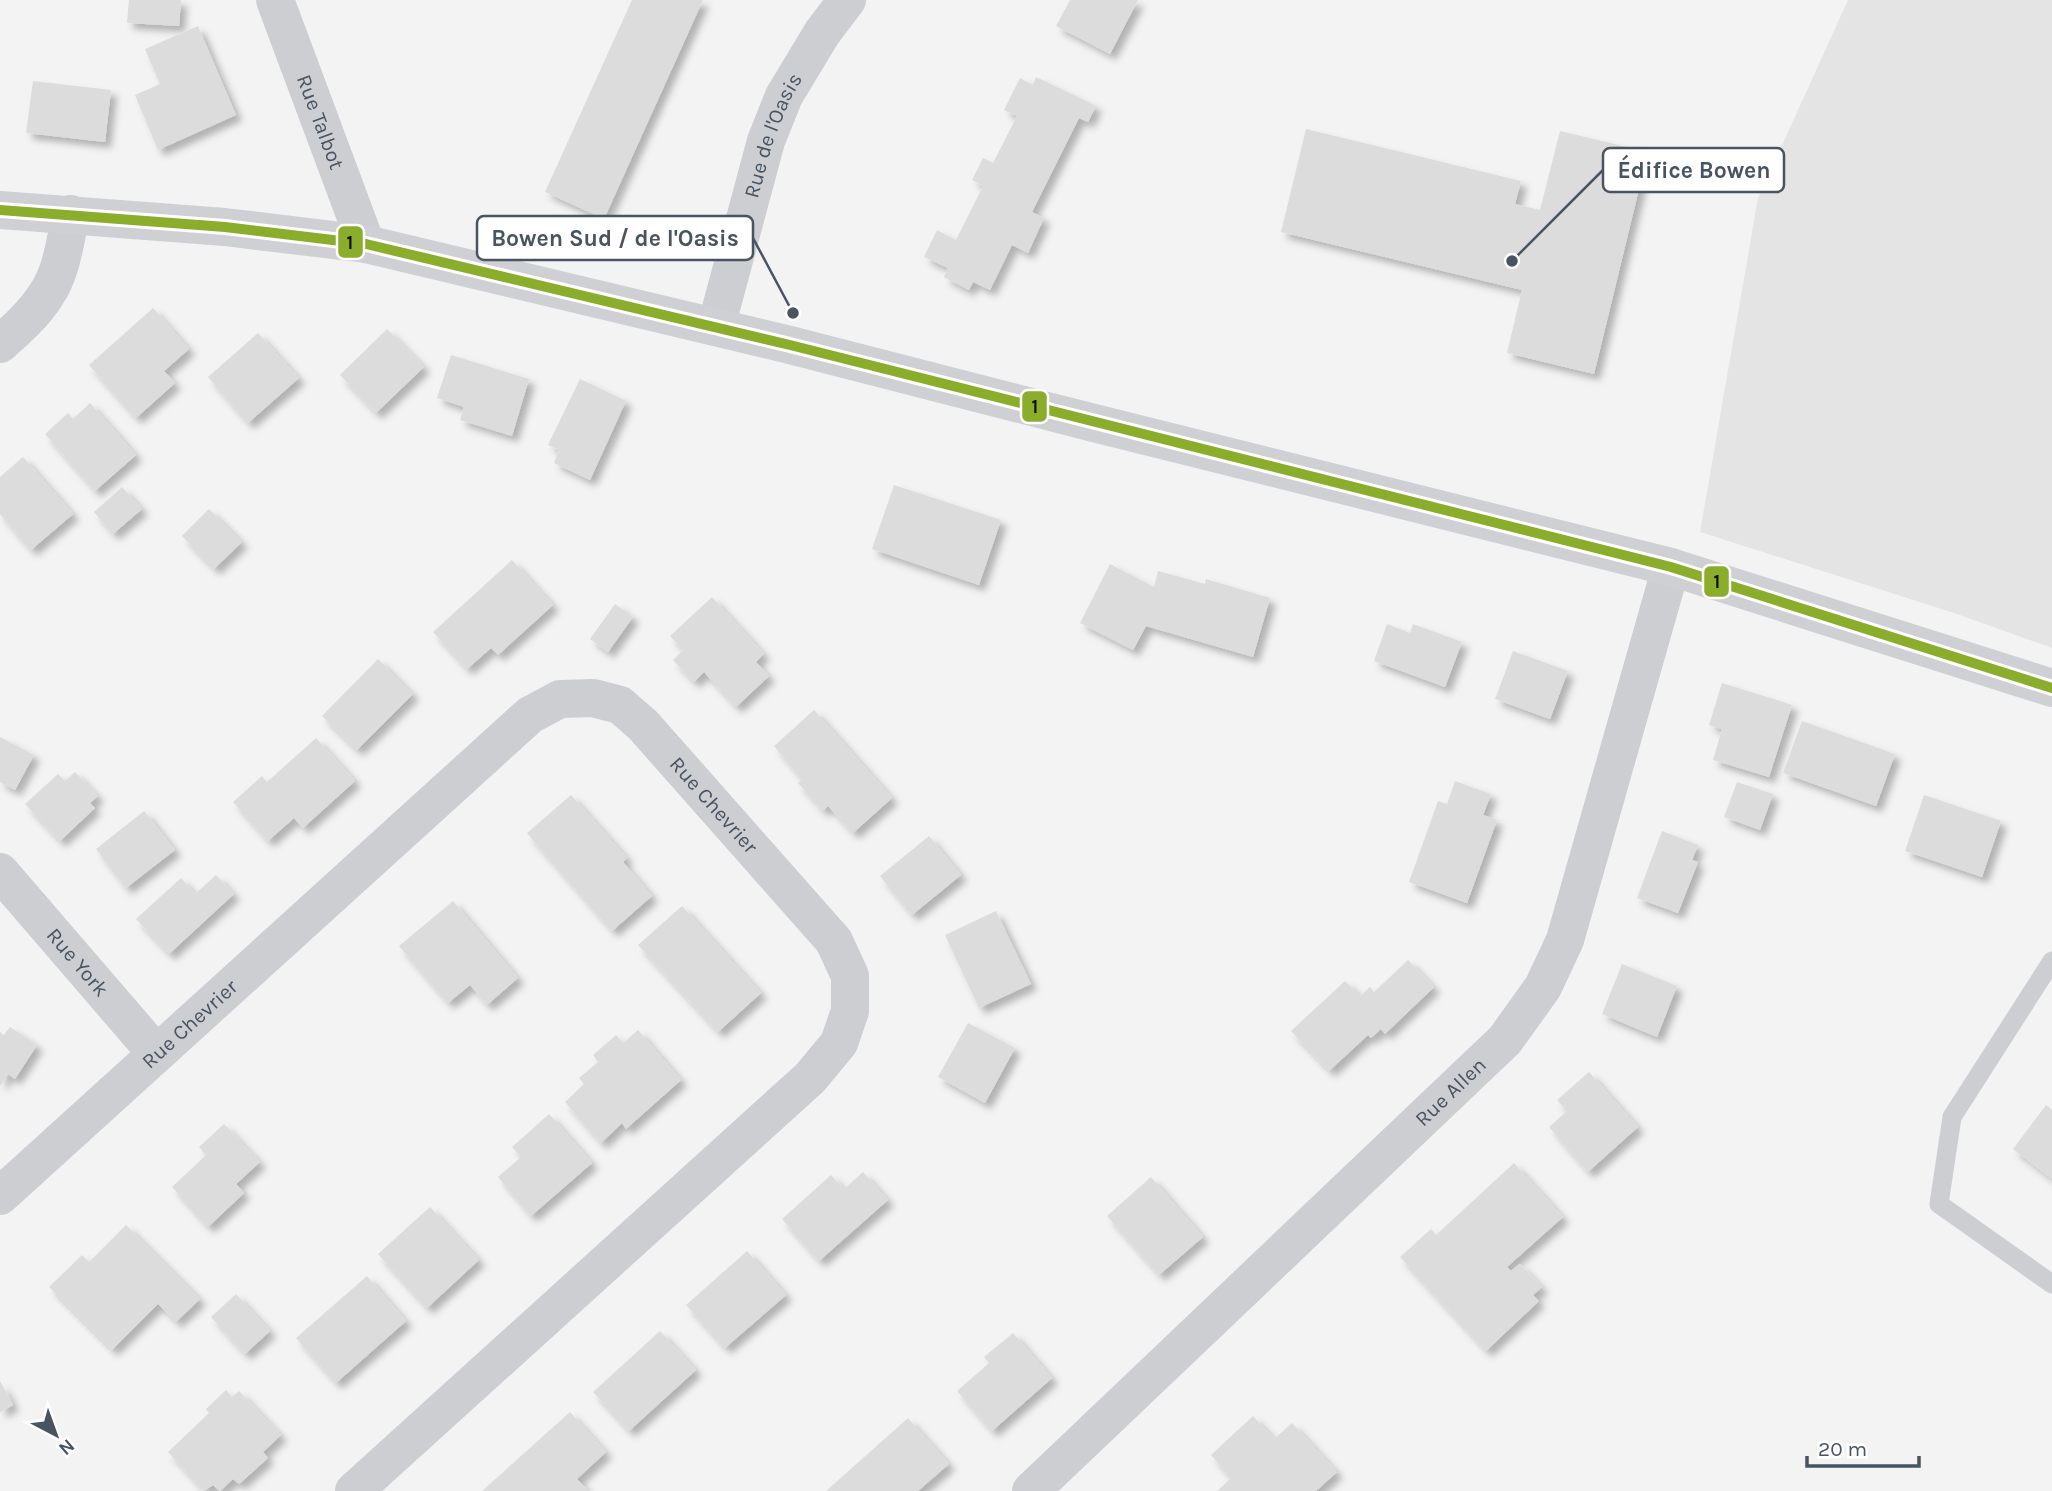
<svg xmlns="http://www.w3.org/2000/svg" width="2052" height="1491" font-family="Karla,sans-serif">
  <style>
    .education { fill: #e4e4e5 }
    .building { fill: #dcdcdd; filter: url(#shadow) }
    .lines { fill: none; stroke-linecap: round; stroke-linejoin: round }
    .lane { stroke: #ccced2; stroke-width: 19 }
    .street { stroke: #ccced2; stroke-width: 38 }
    .secondary { stroke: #ced0d4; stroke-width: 38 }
    .bus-1-casing { stroke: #fff; stroke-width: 16 }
    .bus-1 { stroke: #8aae2b; stroke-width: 10 }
    .labels { text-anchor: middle; stroke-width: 7; stroke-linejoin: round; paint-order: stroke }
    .street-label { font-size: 21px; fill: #485461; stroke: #fff }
    .leader { fill: none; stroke: #485461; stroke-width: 2.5 }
    .callout-dot { fill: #485461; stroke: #fff; stroke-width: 2.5 }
    .callout { fill: #fff; stroke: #485461; stroke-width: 2.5 }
    .callout-label { font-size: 23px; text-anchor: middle; font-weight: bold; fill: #485461 }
    .line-badge { stroke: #fff; stroke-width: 2.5 }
    .pale-badge-label { font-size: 19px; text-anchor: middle; font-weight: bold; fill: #111 }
  </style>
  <defs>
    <filter id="shadow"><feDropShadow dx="6" dy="6" stdDeviation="3.5" flood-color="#0004"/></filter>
  </defs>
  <rect width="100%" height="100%" fill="#f3f3f3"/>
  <path class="education" d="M1848 0H2052V648L1954 613 1700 532 1758 198Z"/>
  <path class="building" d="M129 0H181L179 26 127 23Z
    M632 0H703L604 219 545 192Z
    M1070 0H1138L1110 54 1056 26Z
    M198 26 236 115 158 150 135 95 160 84 145 49Z
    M1036 77 1096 106 1088 122 1079 118 1032 212 1044 218 1028 253 1012 245 990 290 973 282 969 290 944 277 948 268 924 257 937 230 956 240 983 186 972 180 983 158 993 163 1017 116 1004 110 1020 78 1033 85Z
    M33 81 111 90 105 142 26 133Z
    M1306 129 1521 181 1515 204 1540 210 1560 131 1648 152 1594 374 1507 353 1522 290 1281 232Z
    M153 308 189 349 164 371 175 383 136 418 89 365Z
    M387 329 424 367 376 413 340 375Z
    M258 333 299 378 248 423 208 377Z
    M451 355 529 379 512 436 460 420 464 407 437 398Z
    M580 379 626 401 590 480 554 463 559 450 548 445Z
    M90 403 136 455 95 491 45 434 68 413 73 419Z
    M23 457 73 514 31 550 0 514V477Z
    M894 485 1001 520 979 585 872 549Z
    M122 487 142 509 113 534 94 512Z
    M209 509 242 542 214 569 182 536Z
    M512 560 553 605 498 655 491 648 467 669 433 632Z
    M1110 564 1154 587 1158 571 1205 584 1206 579 1270 598 1253 657 1146 626 1133 650 1080 623Z
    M712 597 764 654 756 662 769 676 736 707 704 672 694 682 673 660 683 650 670 636Z
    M615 604 633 617 608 652 590 639Z
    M1387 624 1410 633 1413 624 1462 642 1445 687 1374 661Z
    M1513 651 1568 671 1550 719 1495 699Z
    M378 659 413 694 357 750 322 716Z
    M1722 683 1792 705 1769 777 1713 760 1722 729 1709 725Z
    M814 710 892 798 853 833 828 806 823 811 798 783 802 779 774 746Z
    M1802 721 1895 754 1876 806 1783 773Z
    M0 737 34 755 15 790 0 782Z
    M316 738 355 781 303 828 294 818 268 841 233 802 262 776 267 782Z
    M75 772 98 796 90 803 95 808 60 841 25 804 58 774 65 781Z
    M1455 781 1491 794 1483 815 1497 820 1467 903 1409 882 1438 801 1447 804Z
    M1737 782 1773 794 1760 830 1724 817Z
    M571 795 627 858 623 862 652 896 612 931 527 833Z
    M1924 795 2001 821 1982 877 1905 851Z
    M144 811 175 850 126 888 96 849Z
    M1662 831 1698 845 1692 860 1698 862 1678 913 1637 898Z
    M929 836 961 875 912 915 880 876Z
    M216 875 234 894 169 954 136 919 181 878 195 894Z
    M453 901 518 978 487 1005 470 985 448 1003 399 946Z
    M682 906 761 993 718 1032 638 945Z
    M996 911 1031 984 979 1008 945 935Z
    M1408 960 1434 987 1385 1034 1381 1029 1371 1038 1368 1035 1329 1071 1291 1031 1345 981 1360 996 1370 987 1374 992Z
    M1622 964 1677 986 1657 1037 1602 1014Z
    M968 1023 1015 1048 985 1103 938 1077Z
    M10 1027 37 1045 15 1079 8 1074 0 1086V1032L4 1035Z
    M638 1030 681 1080 626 1129 622 1123 601 1143 565 1102 584 1084 579 1078 598 1062 593 1055 616 1035 623 1043Z
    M1589 1072 1638 1127 1588 1172 1549 1127 1567 1111 1557 1100Z
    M2046 1105 2052 1110V1179L2013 1149Z
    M549 1114 592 1163 531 1216 498 1177 521 1157 512 1147Z
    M224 1124 260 1162 236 1184 244 1193 208 1227 172 1187 206 1155 199 1147Z
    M1514 1163 1563 1217 1507 1267 1511 1271 1520 1264 1542 1287 1533 1295 1539 1301 1486 1351 1400 1257 1431 1229 1436 1235Z
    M863 1172 888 1200 819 1261 782 1219 831 1175 844 1189Z
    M1151 1177 1203 1237 1159 1275 1107 1216Z
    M430 1207 479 1260 427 1308 378 1254Z
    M126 1225 200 1299 176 1322 158 1304 112 1350 49 1287 82 1255 89 1262Z
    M747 1251 786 1295 725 1348 686 1305Z
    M367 1276 406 1321 336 1383 296 1338Z
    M236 1294 270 1331 245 1354 211 1317Z
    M660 1331 696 1370 629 1431 593 1392Z
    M1013 1333 1052 1378 992 1431 957 1391 989 1363 984 1357Z
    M0 1381 13 1405 0 1412Z
    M226 1390 232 1397 239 1391 281 1435 263 1452 268 1458 239 1484 233 1479 220 1491 213 1485 204 1491 168 1452 209 1413 206 1409Z
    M570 1412 606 1452 577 1479 588 1491H482Z
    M1253 1416 1274 1439 1292 1423 1337 1472 1316 1491H1217L1231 1478 1211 1455Z
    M908 1418 949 1464 918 1491H826Z"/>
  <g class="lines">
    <path class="lane" d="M2052 961 1952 1117 1939 1204 2052 1284"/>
    <g class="street">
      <path id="s1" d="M275 0 366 244"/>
      <path id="s2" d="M716 327 766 141 784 96 822 33 847 0"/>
      <path d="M0 344C17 329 34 314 46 295 62 272 65 241 71 214"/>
      <path id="s3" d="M0 872 156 1053"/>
      <path id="s4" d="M0 1196 530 715 560 699 593 698 620 705 643 725 834 941 850 976V1011L839 1043 810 1078 354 1491"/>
      <path id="s5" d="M1031 1491 1505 1040 1543 987 1565 940 1671 567"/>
    </g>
    <path class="secondary" d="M0 210 225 227 366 244 790 345 1090 422 1671 567 2052 688"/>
    <defs>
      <path id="bus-1" d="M0 210 225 227 366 244 790 345 1671 567 2052 688"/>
    </defs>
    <use href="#bus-1" class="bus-1-casing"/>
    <use href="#bus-1" class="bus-1"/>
  </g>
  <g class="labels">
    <g class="street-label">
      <text dy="7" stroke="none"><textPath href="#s1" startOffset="130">Rue Talbot</textPath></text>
      <text dy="7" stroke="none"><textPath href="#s2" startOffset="200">Rue de l'Oasis</textPath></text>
      <text dy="7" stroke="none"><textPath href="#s4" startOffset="948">Rue Chevrier</textPath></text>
      <text dy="7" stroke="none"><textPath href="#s3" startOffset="119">Rue York</textPath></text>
      <text dy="7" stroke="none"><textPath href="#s4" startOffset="256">Rue Chevrier</textPath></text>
      <text dy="7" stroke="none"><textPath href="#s5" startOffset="579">Rue Allen</textPath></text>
    </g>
  </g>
  <path class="leader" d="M1512 261L1603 170M793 313L753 238"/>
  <g class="callout-dot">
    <circle cx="1512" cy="261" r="7"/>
    <circle cx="793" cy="313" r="7"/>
  </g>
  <g class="callout">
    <rect x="1603" y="148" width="181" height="44" rx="7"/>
    <rect x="477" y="216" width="276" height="44" rx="7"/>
  </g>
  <g class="callout-label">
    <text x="1694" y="178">Édifice Bowen</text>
    <text x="615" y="246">Bowen Sud / de l'Oasis</text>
  </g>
  <g class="line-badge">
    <rect x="337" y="225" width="27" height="34" rx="7" fill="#8aae2b"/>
    <rect x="1021" y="390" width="27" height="33" rx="7" fill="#8aae2b"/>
    <rect x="1703" y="565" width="27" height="33" rx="7" fill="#8aae2b"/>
  </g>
  <g class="pale-badge-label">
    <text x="350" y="249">1</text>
    <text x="1035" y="413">1</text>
    <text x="1717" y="588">1</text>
  </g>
  <g transform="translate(56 1435) rotate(139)" stroke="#ffffff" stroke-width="5" paint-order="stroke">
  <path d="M0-5L12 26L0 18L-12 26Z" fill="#485461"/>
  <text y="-10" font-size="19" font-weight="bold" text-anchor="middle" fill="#485461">N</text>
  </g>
  <path d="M1807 1456v10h112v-10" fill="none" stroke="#485461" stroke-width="3.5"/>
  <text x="1818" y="1456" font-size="21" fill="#485461" stroke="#ffffff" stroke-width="5" paint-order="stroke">20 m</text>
</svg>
